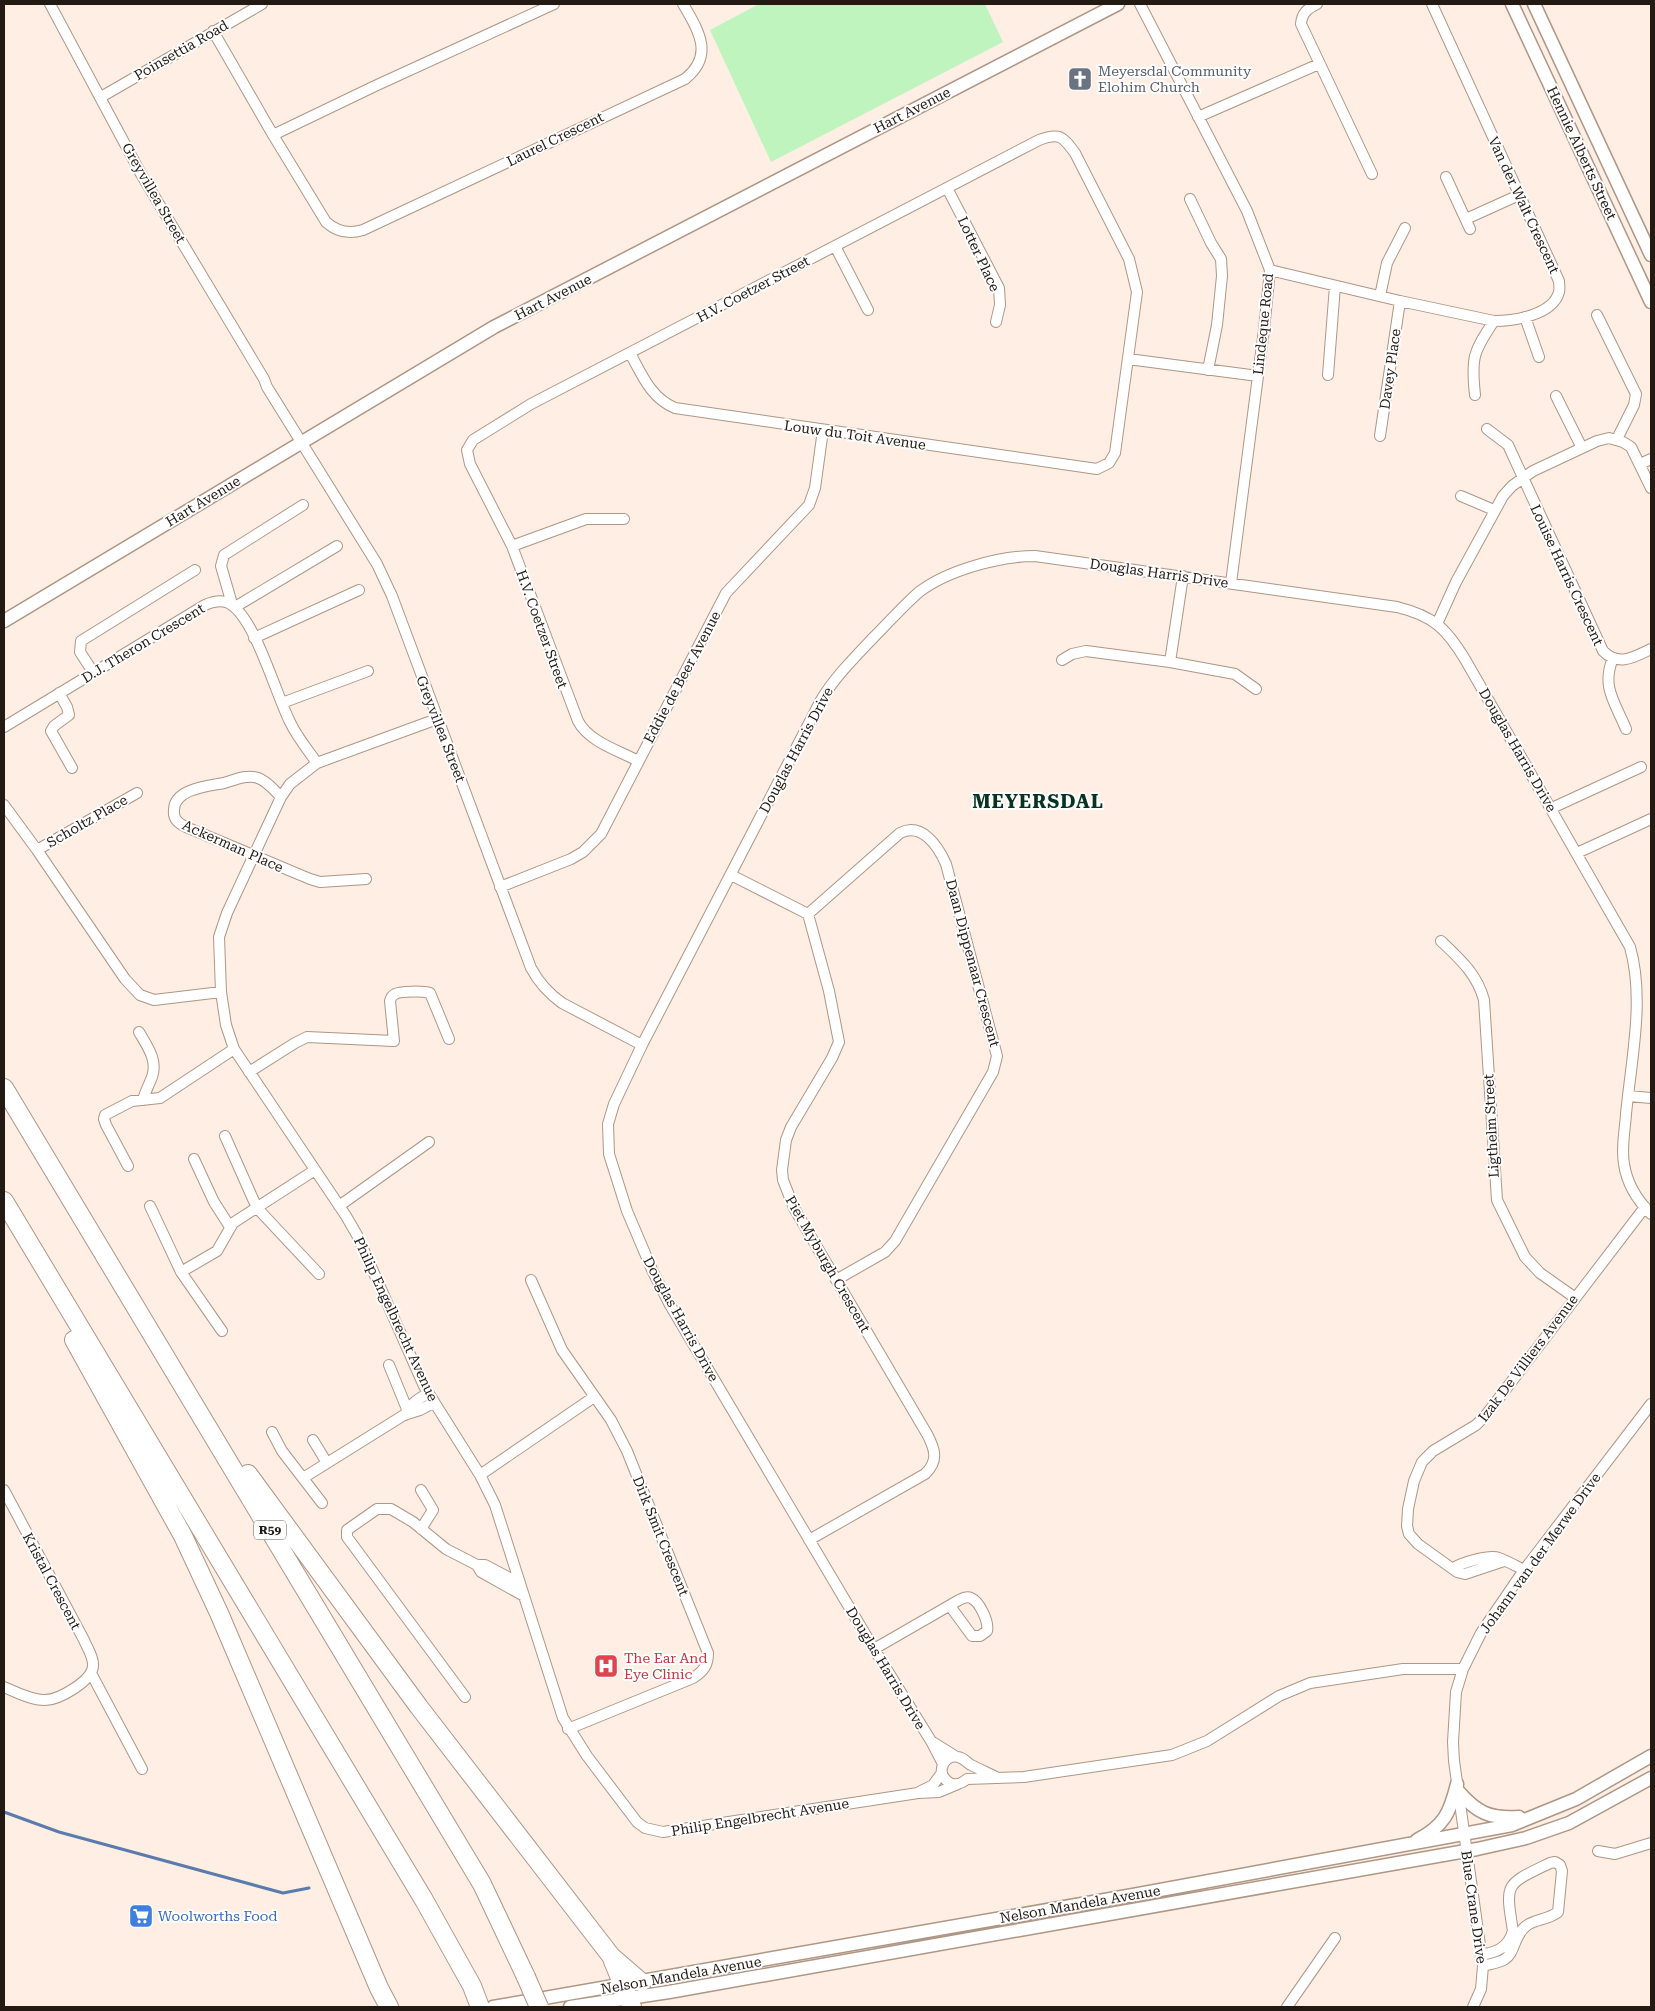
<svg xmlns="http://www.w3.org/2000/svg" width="1655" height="2011" font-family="'Roboto Serif',serif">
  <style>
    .green { fill: #bff4bf }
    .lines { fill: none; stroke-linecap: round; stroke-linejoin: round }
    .stream { stroke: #5a7bab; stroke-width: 3 }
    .minor-casing { stroke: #af9685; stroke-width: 12 }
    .tertiary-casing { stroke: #af9685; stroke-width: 15 }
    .motorway-casing { stroke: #af9685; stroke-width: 20 }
    .minor { stroke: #fff; stroke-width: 10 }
    .tertiary { stroke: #fff; stroke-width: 12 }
    .motorway { stroke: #fff; stroke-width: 18 }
    .motorway-bridge-casing { stroke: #af9685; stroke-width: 20; stroke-linecap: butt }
    .motorway-bridge { stroke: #fff; stroke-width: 18 }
    .labels { text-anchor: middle; stroke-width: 4; stroke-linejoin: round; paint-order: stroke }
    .shield { fill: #fefefe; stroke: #655e5a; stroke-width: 1 }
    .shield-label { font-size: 12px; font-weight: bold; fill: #231a14 }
    .street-label { font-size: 14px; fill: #231a14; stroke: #fefefe }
    .worship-label { font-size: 14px; fill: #5b616d; stroke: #fefefe; text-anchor: start }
    .health-label { font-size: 14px; fill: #be3a42; stroke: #fefefe; text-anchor: start }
    .shop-label { font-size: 14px; fill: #366cbe; stroke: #fefefe; text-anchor: start }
    .district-label { font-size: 19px; font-weight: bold; letter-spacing: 1px; fill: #063421; stroke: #fefefe }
  </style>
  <rect width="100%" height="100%" fill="#feeee3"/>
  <path class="green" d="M759 4H985L1003 42 771 162 710 30Z"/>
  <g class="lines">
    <path class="stream" d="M4 1812 59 1832 283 1893 309 1888"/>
    <defs>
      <path id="minor" d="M50 4 141 174 264 379 267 387 377 564 392 596 531 968C539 983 548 993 562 1003L642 1045
        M554 4 375 86 273 135 326 222C337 232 350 234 363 230L685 79C715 55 698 30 683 4
        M1140 4 1247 211 1270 270 1264 330 1231 583
        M1317 4C1307 9 1302 13 1301 24L1372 174
        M213 31 273 135
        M101 97 262 4
        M1198 117 1319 64
        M1446 177 1470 229
        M947 188 999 288 1000 305 996 322
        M1190 199 1211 243 1221 259 1222 276 1217 325 1208 370
        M1466 219 1519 195
        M835 246 868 310
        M1270 270 1400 301 1494 321C1514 321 1553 315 1559 292 1560 289 1559 284 1559 281L1432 4
        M1380 296 1387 263 1405 228
        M1597 315 1636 394 1634 405 1617 439
        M1525 317 1539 357
        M630 353C642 375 651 398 675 408L1097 469 1109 463 1115 453 1137 292 1129 259 1075 153C1063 137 1060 132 1039 140L531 404 473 440 467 450 470 464 512 546 578 721C589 742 618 750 638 761
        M1128 359 1258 376
        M1328 375 1335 286
        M1475 395C1471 358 1473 352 1494 321
        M1556 396 1582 448
        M1487 429 1508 445 1603 651C1619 667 1634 657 1651 649
        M1380 436 1400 301
        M1640 464 1651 459
        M1461 496 1494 510
        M512 546 586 519H624
        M1183 576 1170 662 1235 674 1256 689
        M232 604 221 566 224 555 303 505
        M235 607 337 546
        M1437 624 1456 582 1503 496 1512 486 1533 471 1597 441 1609 438 1623 442 1631 447 1651 488
        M254 638 359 590
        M1613 658C1601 687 1615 702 1626 729
        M1062 660 1072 654 1086 651 1170 662
        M93 672 80 652 81 641 195 570
        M59 693 67 707 69 715 54 726 51 731 72 768
        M282 703 368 671
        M437 719 317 763 290 784 281 797 227 913 219 937 221 992 226 1025 234 1049 346 1216 357 1235 424 1386 480 1475 495 1505 563 1718 587 1756 637 1822 645 1828 663 1832 918 1793 939 1792 958 1784
        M4 727 205 605C214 601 225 599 233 606 256 623 276 694 290 722 297 737 308 750 317 763
        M281 797C274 790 267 781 258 778 247 774 234 780 224 783 208 786 174 789 174 810 173 819 178 823 186 827L310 879 320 882 366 879
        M4 805 37 850 125 979 140 995 154 1000 221 992
        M1552 808 1641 767
        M37 850 137 793
        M1577 853 1651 819
        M731 875 808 914 829 991 839 1042 832 1058 791 1127 786 1140 782 1170 783 1180 794 1208 927 1434C935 1449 939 1461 925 1474L809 1540
        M500 887 571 859 583 852 601 834 726 593 809 505 815 488 823 430
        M808 914 900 833C922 822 938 846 946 864L997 1056 993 1072 895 1241 885 1252 836 1280
        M1441 941C1460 959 1477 974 1484 1000L1497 1200 1525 1257 1540 1273 1574 1297
        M139 1032C147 1046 158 1060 152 1077 149 1085 145 1092 143 1100
        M249 1072 295 1043 307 1037 394 1041 390 1001C391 998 391 996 395 994 400 991 424 991 430 993L449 1039
        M1628 1096 1651 1098
        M225 1136 257 1208 319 1274
        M194 1159 214 1202 230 1227
        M128 1166 106 1125 104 1119 105 1115 132 1101 160 1098 234 1049
        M150 1206 181 1272
        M339 1206 429 1142
        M531 1280 562 1350 611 1420 627 1451 708 1653C708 1665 704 1671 693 1678L568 1729
        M222 1331 181 1272 217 1251 233 1223 315 1170
        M389 1365 407 1409
        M405 1415C409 1404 419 1399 428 1393
        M272 1432 282 1451 322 1503
        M313 1440 327 1463
        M480 1475 594 1397
        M303 1478 404 1415 420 1410 433 1403
        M4 1490 84 1640C87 1648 94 1657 93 1666 92 1681 59 1700 45 1700 31 1700 16 1692 4 1687
        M421 1529 433 1510 421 1490
        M1504 1561 1465 1574 1457 1572 1418 1544 1409 1534 1407 1526 1408 1509 1414 1481 1422 1462 1433 1451 1476 1425 1486 1415 1645 1207
        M477 1565 481 1572 524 1596
        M1453 1568C1462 1563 1489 1554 1499 1558 1507 1561 1516 1566 1524 1570
        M874 1649 959 1600C963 1598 967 1596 971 1598 980 1602 989 1622 987 1631L980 1636H972L950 1606
        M91 1673 142 1769
        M465 1697 347 1537V1530L377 1509H391L413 1522 446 1549 477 1565H485L519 1583
        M931 1741 955 1756
        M943 1764 931 1741 874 1649 670 1305 653 1272 627 1211 609 1154 608 1124 614 1104 642 1045 821 700C835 677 854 658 873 638 888 623 903 606 919 592 948 570 1000 556 1035 556L1397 607C1434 616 1447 629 1466 661L1630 947C1645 999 1631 1061 1626 1114 1625 1130 1621 1148 1624 1164 1627 1184 1637 1200 1651 1214
        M996 1777C988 1773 979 1769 971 1765 966 1762 964 1758 958 1757 945 1754 936 1771 946 1780 952 1787 961 1784 967 1779L1024 1777 1172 1755 1207 1741 1279 1696 1310 1683 1403 1669H1463
        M919 1792 933 1785 941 1774
        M1598 1851 1615 1854 1651 1843
        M1481 1955C1497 1952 1508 1948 1513 1931 1505 1882 1505 1885 1550 1863L1555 1862 1560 1865 1562 1871 1558 1912C1548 1920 1535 1919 1526 1926 1514 1935 1515 1953 1505 1959 1499 1963 1490 1964 1483 1966
        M1287 2007 1335 1938
        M1473 2007 1481 1989 1483 1966 1454 1761 1453 1742 1456 1692 1463 1669 1481 1633 1524 1570 1651 1404"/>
      <path id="tertiary" d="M1512 4 1651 302
        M1534 4 1651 255
        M4 621 494 327 1118 4
        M1458 1791C1477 1813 1490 1819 1519 1817
        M1417 1840C1444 1826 1450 1813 1457 1784
        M493 2007 1133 1895 1512 1825 1576 1799 1651 1756
        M570 2007 669 1992 1477 1849 1526 1838 1569 1823 1651 1778"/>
      <path id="motorway" d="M4 1088 482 1884 526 1977
        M4 1201 424 1900 472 1986 480 2007
        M74 1340 183 1536 219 1613 379 1988 389 2007
        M248 1474 419 1707 611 1956 641 1982
        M613 1961 632 2007"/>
    </defs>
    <use href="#minor" class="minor-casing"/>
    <use href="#tertiary" class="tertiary-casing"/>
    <use href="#motorway" class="motorway-casing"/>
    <use href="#minor" class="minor"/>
    <use href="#tertiary" class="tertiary"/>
    <use href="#motorway" class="motorway"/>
    <defs>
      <path id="motorway-bridge" d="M526 1977 539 2007"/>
    </defs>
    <use href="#motorway-bridge" class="motorway-bridge-casing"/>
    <use href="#motorway-bridge" class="motorway-bridge"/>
  </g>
  <defs>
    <symbol id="church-square" viewBox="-11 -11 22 22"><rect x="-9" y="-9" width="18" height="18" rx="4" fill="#6b7280" stroke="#fefefe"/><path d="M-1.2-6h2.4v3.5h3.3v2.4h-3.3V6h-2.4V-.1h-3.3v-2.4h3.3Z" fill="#fff"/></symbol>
    <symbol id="hospital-square" viewBox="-11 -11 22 22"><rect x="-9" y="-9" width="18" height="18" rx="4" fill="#e0444e" stroke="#fefefe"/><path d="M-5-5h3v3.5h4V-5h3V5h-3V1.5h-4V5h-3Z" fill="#fff"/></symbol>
    <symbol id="supermarket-square" viewBox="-11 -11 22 22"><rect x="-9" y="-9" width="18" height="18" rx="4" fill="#3f7fe0" stroke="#fefefe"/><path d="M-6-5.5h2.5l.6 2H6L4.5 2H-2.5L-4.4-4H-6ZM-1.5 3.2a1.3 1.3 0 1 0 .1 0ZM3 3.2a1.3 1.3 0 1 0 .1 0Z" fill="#fff"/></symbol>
  </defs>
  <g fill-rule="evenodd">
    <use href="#church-square" x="1066" y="65" width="28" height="28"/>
    <use href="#hospital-square" x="592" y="1652" width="28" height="28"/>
    <use href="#supermarket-square" x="127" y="1902" width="28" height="28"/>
  </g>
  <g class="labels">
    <rect class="shield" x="254" y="1520.5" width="32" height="19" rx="4"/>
    <g class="shield-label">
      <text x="270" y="1534">R59</text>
    </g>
    <g class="street-label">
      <text transform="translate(181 50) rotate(-30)" y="5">Poinsettia Road</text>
      <text transform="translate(912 110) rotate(-27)" y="5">Hart Avenue</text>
      <text transform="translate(555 139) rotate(-26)" y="5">Laurel Crescent</text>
      <text transform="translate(1582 153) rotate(65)" y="5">Hennie Alberts Street</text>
      <text transform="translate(154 193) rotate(60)" y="5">Greyvillea Street</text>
      <text transform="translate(1524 205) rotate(65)" y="5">Van der Walt Crescent</text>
      <text transform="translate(979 254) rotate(65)" y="5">Lotter Place</text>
      <text transform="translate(753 289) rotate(-28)" y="5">H.V. Coetzer Street</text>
      <text transform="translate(553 297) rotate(-27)" y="5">Hart Avenue</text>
      <text transform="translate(1263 324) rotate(-84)" y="5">Lindeque Road</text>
      <text transform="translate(1390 369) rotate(-82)" y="5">Davey Place</text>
      <text transform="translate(855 435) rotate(8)" y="5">Louw du Toit Avenue</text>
      <text transform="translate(203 501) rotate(-31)" y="5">Hart Avenue</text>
      <text transform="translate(1159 573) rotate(8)" y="5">Douglas Harris Drive</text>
      <text transform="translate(1567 575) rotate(65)" y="5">Louise Harris Crescent</text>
      <text transform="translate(542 629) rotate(70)" y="5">H.V. Coetzer Street</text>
      <text transform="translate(143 643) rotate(-31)" y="5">D.J. Theron Crescent</text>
      <text transform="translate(682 677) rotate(-62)" y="5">Eddie de Beer Avenue</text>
      <text transform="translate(441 729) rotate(69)" y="5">Greyvillea Street</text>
      <text transform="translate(796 750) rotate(-62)" y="5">Douglas Harris Drive</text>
      <text transform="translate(1518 750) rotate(60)" y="5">Douglas Harris Drive</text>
      <text transform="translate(87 821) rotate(-30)" y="5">Scholtz Place</text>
      <text transform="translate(233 846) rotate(24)" y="5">Ackerman Place</text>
      <text transform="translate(973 963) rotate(75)" y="5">Daan Dippenaar Crescent</text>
      <text transform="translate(1491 1126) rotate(-93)" y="5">Ligthelm Street</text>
      <text transform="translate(828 1264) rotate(60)" y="5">Piet Myburgh Crescent</text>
      <text transform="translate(396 1319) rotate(65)" y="5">Philip Engelbrecht Avenue</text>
      <text transform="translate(681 1319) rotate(61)" y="5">Douglas Harris Drive</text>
      <text transform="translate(1528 1358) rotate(-53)" y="5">Izak De Villiers Avenue</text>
      <text transform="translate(661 1536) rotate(68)" y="5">Dirk Smit Crescent</text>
      <text transform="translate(1540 1553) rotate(-54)" y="5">Johann van der Merwe Drive</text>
      <text transform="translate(52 1581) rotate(62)" y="5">Kristal Crescent</text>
      <text transform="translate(886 1668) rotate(59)" y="5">Douglas Harris Drive</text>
      <text transform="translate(760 1817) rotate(-9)" y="5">Philip Engelbrecht Avenue</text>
      <text transform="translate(1080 1904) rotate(-10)" y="5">Nelson Mandela Avenue</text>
      <text transform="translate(1474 1907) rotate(82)" y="5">Blue Crane Drive</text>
      <text transform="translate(681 1975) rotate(-10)" y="5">Nelson Mandela Avenue</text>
    </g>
    <g class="worship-label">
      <text x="1098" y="76">Meyersdal Community<tspan x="1098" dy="16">Elohim Church</tspan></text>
    </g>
    <g class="health-label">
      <text x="624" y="1663">The Ear And<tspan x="624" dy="16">Eye Clinic</tspan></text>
    </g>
    <g class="shop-label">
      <text x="158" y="1921">Woolworths Food</text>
    </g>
    <g class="district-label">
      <text x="1038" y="808">MEYERSDAL</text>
    </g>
  </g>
  <rect width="1655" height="2011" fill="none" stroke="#231a14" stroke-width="10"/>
</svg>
